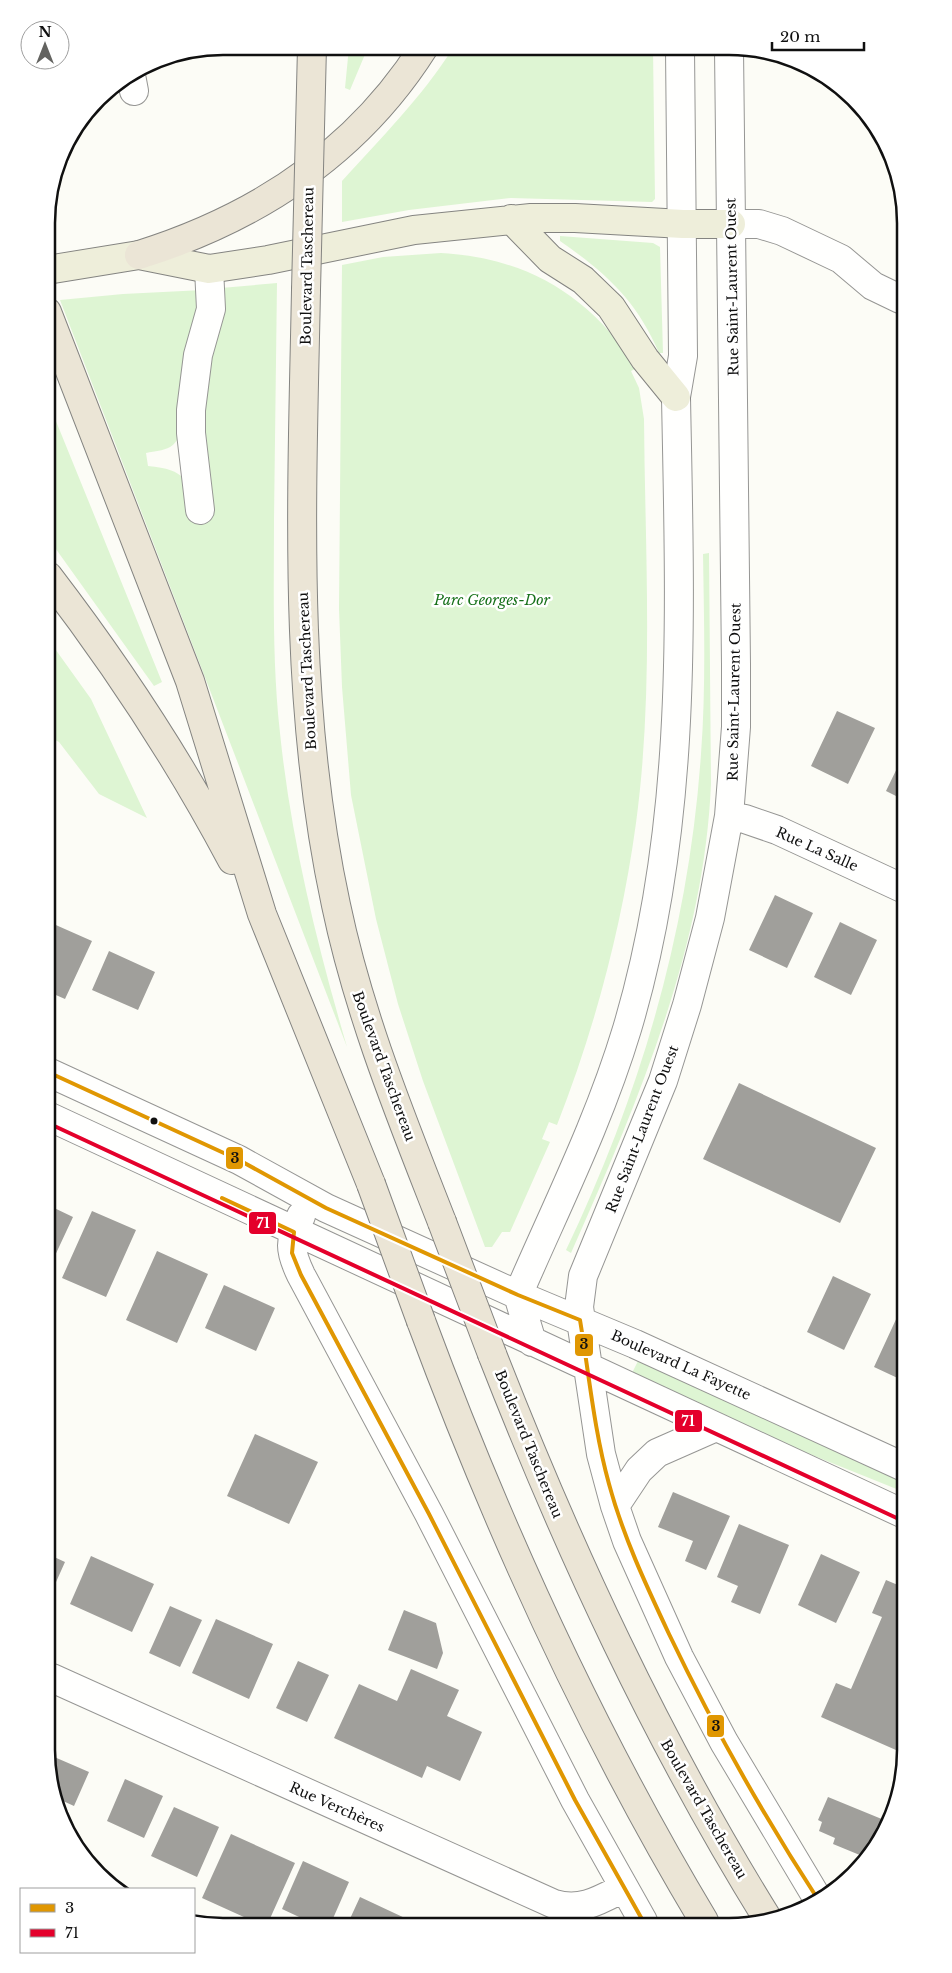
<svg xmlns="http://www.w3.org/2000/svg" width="952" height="1973" font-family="'Libre Baskerville',serif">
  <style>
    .green { fill: #def5d3 }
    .building { fill: #a09f9b }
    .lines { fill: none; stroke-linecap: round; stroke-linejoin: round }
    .minor-casing { stroke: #969694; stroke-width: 30 }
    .major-casing { stroke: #848481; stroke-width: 30 }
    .highway-casing { stroke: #848481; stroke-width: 30 }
    .minor { stroke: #fffffe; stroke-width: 28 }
    .major { stroke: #eeeeda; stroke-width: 28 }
    .highway { stroke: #ebe5d6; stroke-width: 28 }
    .highway-bridge-casing { stroke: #848481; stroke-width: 30; stroke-linecap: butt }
    .highway-bridge { stroke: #ebe5d6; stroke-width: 28 }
    .bus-1-casing { stroke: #fff; stroke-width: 8 }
    .bus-2-casing { stroke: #fff; stroke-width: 8 }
    .bus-1 { stroke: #e09702; stroke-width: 4 }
    .bus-2 { stroke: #e4002b; stroke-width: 4 }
    .bus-dot { fill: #101010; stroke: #fff; stroke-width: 2 }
    .labels { text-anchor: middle; stroke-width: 5; stroke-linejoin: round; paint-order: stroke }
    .street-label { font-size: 14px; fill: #101010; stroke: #fff }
    .park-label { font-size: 14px; font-style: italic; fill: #17711b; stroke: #fff }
    .rim { fill: none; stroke: #101010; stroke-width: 2.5 }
    .line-badge { stroke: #fff; stroke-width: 2 }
    .badge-label { font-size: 14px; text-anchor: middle; font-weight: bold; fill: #fff }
    .pale-badge-label { font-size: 14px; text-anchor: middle; font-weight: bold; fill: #111 }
  </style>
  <rect width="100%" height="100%" fill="#fcfcf6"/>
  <path class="green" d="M349 47H386L372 53 366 52 350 90 345 88Z
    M453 48 653 49 655 199 652 202 511 198 409 210 342 222V181C381 138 422 97 453 48Z
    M560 236 653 243 660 247 663 353H659C637 301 606 273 560 241Z
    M441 253C528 258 589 295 637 368L631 371 639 388 644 419C645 553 654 690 636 823 622 926 595 1028 557 1125L549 1122 542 1139 550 1142 510 1232H502L492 1247H485L423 1081 398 1004 376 919 351 795 342 687 339 609 342 265 383 257Z
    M277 283C276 362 275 441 274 520 274 590 272 662 280 733 291 840 317 944 347 1047L60 300 123 294 203 290 182 431C173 451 166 449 146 453L148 466C191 470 189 483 193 522L207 521 199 426 221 288Z
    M47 399 162 682 154 686 48 538Z
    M709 553 711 784C704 949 637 1104 571 1253L566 1250C641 1093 689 928 701 754 706 687 704 620 703 554Z
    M48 639 91 699 147 818 99 794 59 742 49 737Z
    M639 1359 904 1482V1492L797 1449 632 1373Z"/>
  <path class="building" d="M837 711 875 728 848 784 811 766Z
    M902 758V799L886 791Z
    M775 895 813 913 787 968 749 950Z
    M49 922 92 941 65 999 49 992Z
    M840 922 877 940 851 995 814 977Z
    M109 951 155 972 138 1010 92 990Z
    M739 1083 876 1148 840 1223 703 1159Z
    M50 1206 73 1217 52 1262H50Z
    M92 1211 136 1230 106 1297 62 1278Z
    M157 1251 208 1274 177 1343 126 1320Z
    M833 1276 871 1294 844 1350 807 1332Z
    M224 1285 275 1308 256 1351 205 1328Z
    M898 1315 904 1318V1381L874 1367Z
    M255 1434 318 1462 289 1524 227 1496Z
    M673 1492 730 1516 706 1570 685 1561 693 1541 658 1527Z
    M739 1524 789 1545 760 1614 731 1602 738 1586 717 1577Z
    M821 1554 860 1572 836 1623 798 1605Z
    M52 1556 65 1562 52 1591Z
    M91 1556 154 1584 132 1632 70 1604Z
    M886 1580 905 1588V1754L821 1717 836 1683 851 1689 882 1617 872 1613Z
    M170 1606 202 1620 180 1667 149 1653Z
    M404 1610 436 1623 443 1653 437 1669 388 1650Z
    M216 1619 273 1644 249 1699 192 1673Z
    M298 1661 329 1675 307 1722 276 1708Z
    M411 1669 459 1690 447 1716 482 1732 460 1781 427 1766 422 1778 334 1738 359 1684 397 1701Z
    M52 1756 89 1772 74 1806 52 1796Z
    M125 1779 163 1796 144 1838 107 1821Z
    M828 1797 889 1822 867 1858 833 1844 835 1838 819 1831 822 1822 818 1820Z
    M174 1807 219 1827 197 1877 151 1856Z
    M231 1834 295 1863 268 1923H257L202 1898Z
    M303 1861 349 1882 331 1923H312L282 1909Z
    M360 1897 407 1919 405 1922 348 1923Z"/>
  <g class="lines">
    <defs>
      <path id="minor" d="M729 49 736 664V727L729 816 710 918 687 1005 663 1081 583 1276 579 1307 601 1454 615 1506 627 1541 679 1657 724 1742 819 1901
        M131 75 134 91
        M731 224H759L782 231 841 259 873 286 900 299
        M200 510 191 433V410L198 355 211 309 209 269
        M729 816 745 819 777 830 902 888
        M50 1073 239 1160 326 1208 518 1295 635 1344 904 1467
        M50 1117 904 1514
        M301 1216C289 1241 289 1250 301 1275L429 1514 575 1800 643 1921
        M532 1342 518 1295C556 1207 599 1122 627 1029 689 822 680 611 676 397L683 356 680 49
        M615 1506 639 1470 657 1453 716 1427
        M52 1678 554 1904C581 1912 600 1900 623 1888"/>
      <path id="major" d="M511 219 550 259 583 280 611 307 645 359 676 397
        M47 270 139 255 209 269 268 260 414 230 531 218H575L683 224H731"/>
      <path id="highway" d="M139 255C257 218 357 153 424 47
        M306 290C302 495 292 702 336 905 359 1015 401 1117 442 1222
        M47 312 190 681 262 914 371 1184
        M48 576C117 666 179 760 232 860
        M421 1321C499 1531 589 1729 704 1921
        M492 1354C569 1551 657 1741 769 1921"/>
    </defs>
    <use href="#minor" class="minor-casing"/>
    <use href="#major" class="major-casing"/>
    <use href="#highway" class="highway-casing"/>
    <use href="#minor" class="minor"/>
    <use href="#major" class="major"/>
    <use href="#highway" class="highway"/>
    <defs>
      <path id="highway-bridge" d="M306 290 312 47
        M371 1184 421 1321
        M442 1222 492 1354"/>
    </defs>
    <use href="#highway-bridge" class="highway-bridge-casing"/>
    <use href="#highway-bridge" class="highway-bridge"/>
    <defs>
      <path id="bus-1" d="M50 1073 239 1160 326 1208 518 1295 580 1320C589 1374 594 1430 609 1484 623 1536 646 1585 669 1634 713 1726 763 1815 819 1901
        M222 1198 294 1232 292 1253 301 1275 429 1514 575 1800 643 1921"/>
      <path id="bus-2" d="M50 1124 901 1520"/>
    </defs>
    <use href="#bus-1" class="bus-1-casing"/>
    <use href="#bus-2" class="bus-2-casing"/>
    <use href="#bus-1" class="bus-1"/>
    <use href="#bus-2" class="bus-2"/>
  </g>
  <circle class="bus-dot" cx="154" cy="1121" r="4.5"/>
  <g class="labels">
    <g class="street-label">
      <text transform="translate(307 266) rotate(-89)" y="5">Boulevard Taschereau</text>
      <text transform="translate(732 287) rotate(-91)" y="5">Rue Saint-Laurent Ouest</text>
      <text transform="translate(307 671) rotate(-93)" y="5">Boulevard Taschereau</text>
      <text transform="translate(734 692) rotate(-89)" y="5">Rue Saint-Laurent Ouest</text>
      <text transform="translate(817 849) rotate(24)" y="5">Rue La Salle</text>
      <text transform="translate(384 1066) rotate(70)" y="5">Boulevard Taschereau</text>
      <text transform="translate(642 1129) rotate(-69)" y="5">Rue Saint-Laurent Ouest</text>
      <text transform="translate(681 1365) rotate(24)" y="5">Boulevard La Fayette</text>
      <text transform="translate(529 1444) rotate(68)" y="5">Boulevard Taschereau</text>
      <text transform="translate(337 1807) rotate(24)" y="5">Rue Verchères</text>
      <text transform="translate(704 1809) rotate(60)" y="5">Boulevard Taschereau</text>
    </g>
    <g class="park-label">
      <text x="492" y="605">Parc Georges-Dor</text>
    </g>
  </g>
  <path d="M0 0H952V1973H0ZM223 55H729A168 168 0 0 1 897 223V1750A168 168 0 0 1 729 1918H223A168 168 0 0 1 55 1750V223A168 168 0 0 1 223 55Z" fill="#fff" fill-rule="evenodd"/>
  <path class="rim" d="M223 55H729A168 168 0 0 1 897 223V1750A168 168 0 0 1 729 1918H223A168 168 0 0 1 55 1750V223A168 168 0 0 1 223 55Z"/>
  <g class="line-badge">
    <rect x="225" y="1146" width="19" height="24" rx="5" fill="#e09702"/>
    <rect x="248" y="1211" width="29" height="24" rx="5" fill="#e4002b"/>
    <rect x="574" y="1333" width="20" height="24" rx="5" fill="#e09702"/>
    <rect x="674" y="1409" width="29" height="24" rx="5" fill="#e4002b"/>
    <rect x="706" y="1714" width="19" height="24" rx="5" fill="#e09702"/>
  </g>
  <g class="badge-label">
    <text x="263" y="1228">71</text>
    <text x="688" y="1426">71</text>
  </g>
  <g class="pale-badge-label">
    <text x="235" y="1163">3</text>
    <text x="584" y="1349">3</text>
    <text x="716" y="1731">3</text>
  </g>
  <rect x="20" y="1888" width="175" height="65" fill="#ffffff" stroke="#9f9f9f"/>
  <rect x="30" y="1904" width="25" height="8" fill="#e09702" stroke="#9f9f9f"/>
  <text x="65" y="1913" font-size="15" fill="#101010">3</text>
  <rect x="30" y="1929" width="25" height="8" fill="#e4002b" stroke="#9f9f9f"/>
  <text x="65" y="1938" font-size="15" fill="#101010">71</text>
  <g transform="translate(45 45)"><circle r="24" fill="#ffffff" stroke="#9f9f9f"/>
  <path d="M0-4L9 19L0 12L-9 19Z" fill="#636360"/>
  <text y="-8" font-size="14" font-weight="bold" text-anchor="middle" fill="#101010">N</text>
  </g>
  <path d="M772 42v8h92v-8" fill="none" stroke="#101010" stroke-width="2.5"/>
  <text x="780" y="42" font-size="15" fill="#101010" stroke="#ffffff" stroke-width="4" paint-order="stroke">20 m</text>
</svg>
